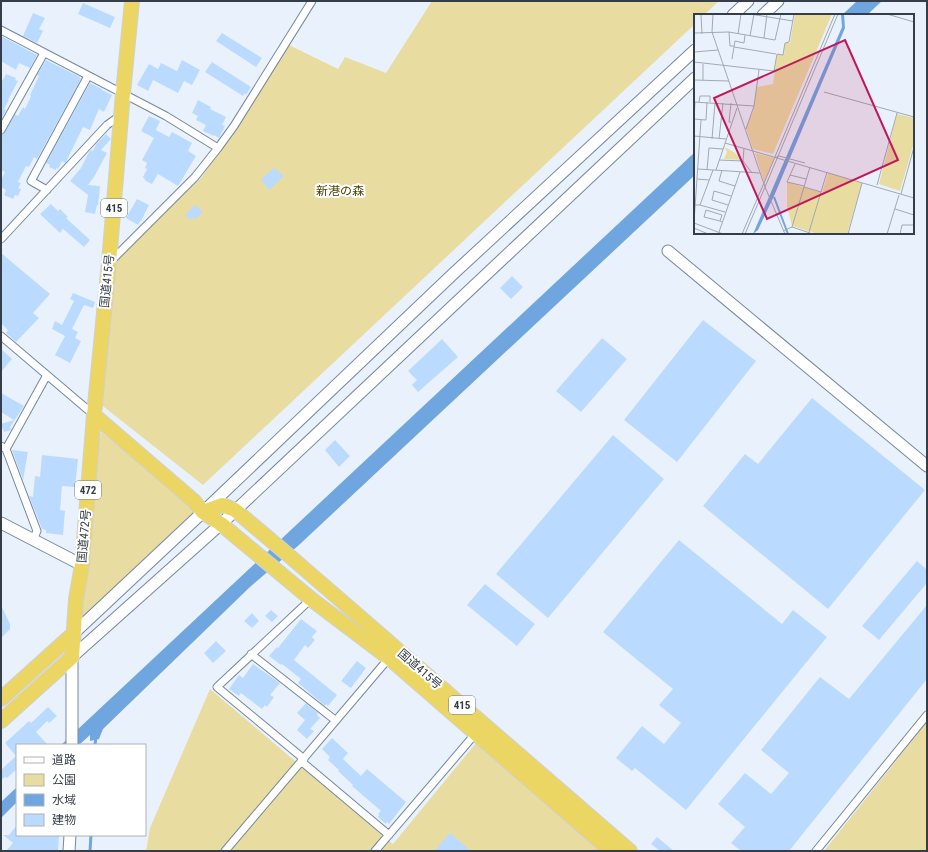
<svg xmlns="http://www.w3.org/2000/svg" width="928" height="852" font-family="'Roboto Condensed','Noto Sans JP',sans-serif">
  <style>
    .green { fill: #e8dca1 }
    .water { fill: #70a6df }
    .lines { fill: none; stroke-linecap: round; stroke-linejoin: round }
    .stream { stroke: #70a6df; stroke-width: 3 }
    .building { fill: #badbff }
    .street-casing { stroke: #73889e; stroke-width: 9 }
    .secondary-casing { stroke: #73889e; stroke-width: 13 }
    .highway-casing { stroke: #cfd1d3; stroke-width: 16 }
    .street { stroke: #fff; stroke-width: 7 }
    .secondary { stroke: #fff; stroke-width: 11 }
    .highway { stroke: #ecd663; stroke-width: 14 }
    .labels { text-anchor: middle; stroke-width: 4; stroke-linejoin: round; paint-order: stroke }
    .shield { fill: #fff; stroke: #72787f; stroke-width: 1 }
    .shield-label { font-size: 11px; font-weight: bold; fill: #353e48 }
    .park-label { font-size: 12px; fill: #4c4100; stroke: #fff }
    .street-label { font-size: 12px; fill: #353e48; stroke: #fff }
    .inset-river { fill: none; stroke: #70a6df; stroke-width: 2 }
    .inset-road { fill: none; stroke: #a1aab4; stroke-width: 1 }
    .view { fill: #c2185b; fill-opacity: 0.15; stroke: #c2185b; stroke-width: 2 }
    .inset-edge { fill: none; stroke: #353e48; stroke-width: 2 }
  </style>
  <rect width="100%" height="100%" fill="#e9f2fc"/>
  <path class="green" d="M432 1H719L704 15H695V24L203 485 99 403 114 259 201 178 246 113 289 45 338 69 345 57 386 73Z
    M101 432 199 511 75 627Z
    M210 689 393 844 476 743 604 851H146L150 828Z
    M927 722V851H824Z"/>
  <path class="water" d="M857 1H882L867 15H842Z
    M695 152V175L299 545 250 587 103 729 99 739 90 741V735L79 745H61Z
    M17 787V802L1 818V802Z"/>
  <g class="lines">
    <path class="stream" d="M95 745 96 737
      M90 851 91 835"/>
  </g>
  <path class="building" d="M83 3 115 17 110 28 78 14Z
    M33 13 45 18 39 29 43 31 37 43 23 36Z
    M222 33 262 58 256 67 216 41Z
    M1 36 37 55 30 68 19 63 16 70 1 61Z
    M46 60 80 77V78L81 79 37 159 34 157 29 167 26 166 18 182 21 183 18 188 21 189 18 196 15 195 13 199 4 195 6 190 1 187V180L5 172 1 170V135L5 132 15 114 18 116 23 107 25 109 31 96 30 95 39 76 37 75Z
    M182 60 200 70 192 85 184 81 178 93 153 80 148 91 137 85 149 64 158 69 161 63 177 71Z
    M212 62 251 87 246 95 245 93 243 96 205 72Z
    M6 74 16 78 15 80 18 81 8 100H9L4 109 6 110 1 120V79L3 80Z
    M90 83 102 89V90L112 95 104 112 99 109 90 130 83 127 66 162 65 163 62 161 58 169 56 168V170L49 167 50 165 46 163Z
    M198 100 211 107 210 109 226 117 222 125 225 126 219 138 214 135V136L203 131 206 125 196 120 198 116 192 113Z
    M149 116 160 121 156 130 169 137 172 132 192 143 188 151 196 156 178 186 158 174 152 184 146 181 143 177 147 169 145 168 147 163 142 160 154 138 141 131Z
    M106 134 111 139 101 150 107 153 94 177 88 185 100 186 98 205H97L95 214 85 212 88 195 70 181 81 168 89 152 91 150 93 151 96 144Z
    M274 168 284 176 269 190 261 179Z
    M137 199 149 205 141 221H140L138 225 126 218Z
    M51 204 58 211 60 209 68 217 66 218 90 240 84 247 63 229 60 233 40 214Z
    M195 205 203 212 196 219 194 217 191 220 185 215Z
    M1 253 50 294 33 313 39 318 16 342 6 333 8 330 1 323Z
    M512 276 523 287 511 299 500 288Z
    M73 293 95 302 93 308 84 305 72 329 78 332 75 338 81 341 70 363 55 355 65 336 52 329 55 321 62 325 74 301 70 299Z
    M703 320 756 361 677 462 624 420Z
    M602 338 627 359 581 412 556 391Z
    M442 339 458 357 418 392 412 385 417 380 408 371Z
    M1 349 12 359 1 372Z
    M1 393 24 406 10 427 11 430 4 432 1 424 14 420 1 412Z
    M812 398 925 490 828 609 703 506 745 454 758 464Z
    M613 435 664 479 548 618 496 574Z
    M335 440 350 456 339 467 325 450Z
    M12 450 28 452 23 480Z
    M42 455 78 459 75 487 62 486 60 510 65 511 63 535 46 533V530L42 529 29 496 33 497 35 476 40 477Z
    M679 540 782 624 793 610 827 637 686 810 635 768 632 771 616 758 642 726 664 744 681 723 659 705 673 689 603 632Z
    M917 561 927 570V583L879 640 862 626Z
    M485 584 535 624 517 646 467 605Z
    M1 605 10 624V629L1 638Z
    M927 605V679L789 851H741L731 843 745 827 718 804 745 773 771 794 789 773 761 750 820 677 849 699Z
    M271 610 278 616 272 622 265 616Z
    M252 613 259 621 252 628 244 621Z
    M301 619 317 631 312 637 315 640 308 648 305 645 294 660 337 695 328 706 326 704 325 706 298 683 301 679 282 664 281 665 269 656 277 647 278 648Z
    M216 641 226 651 213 663 204 653Z
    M357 661 366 668 351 688 341 681Z
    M253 664 280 683 270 695 274 697 267 707 265 705 262 709 241 693 239 696 229 689 239 675 243 678Z
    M306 703 318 713 317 715 320 718 310 729 314 731 307 739 297 730 305 720 297 713Z
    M48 707 57 716 49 723 47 721 36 732 48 745H17V769L7 778 5 777 1 780V770L16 756 5 743 29 721 31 723Z
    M332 738 348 753 343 759 361 776 367 769 406 802 389 824 387 822 386 824 378 817 379 815 378 814 381 811 352 786 353 785 338 771 339 770 328 760 330 757 322 749Z
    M17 825V835H59L58 851H6L13 843 3 835H9Z
    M450 833 471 851H434Z
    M657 837 674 851H660L651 844Z"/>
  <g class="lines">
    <defs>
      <path id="street" d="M1 30 166 116 218 148
        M1 130 44 53
        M47 190 31 181 88 76
        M1 239 107 125 121 115
        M111 261 195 177 218 148 234 126 312 1
        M1 336 94 415
        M1 446 6 449 37 531 33 540
        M6 449 47 375
        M251 654 335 720
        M304 759 217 687 311 599
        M301 761 389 835
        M225 851 389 658
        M375 851 476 733
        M816 851 927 715"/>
      <path id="secondary" d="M733 15 748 1
        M763 15 778 1
        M668 251 927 466
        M1 523 82 565
        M73 634 203 512 453 274 695 50
        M72 745V657L221 524 695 78
        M69 851 70 835"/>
      <path id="highway" d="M94 415 194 501 203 512 221 524 311 599 389 658 611 851
        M203 512 222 505 235 510 293 559 630 851
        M1 699 73 634
        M1 721 72 657 76 599 82 565 94 415 109 262 123 93 132 1"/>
    </defs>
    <use href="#street" class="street-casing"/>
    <use href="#secondary" class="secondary-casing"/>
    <use href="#highway" class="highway-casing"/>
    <use href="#street" class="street"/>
    <use href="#secondary" class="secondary"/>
    <use href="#highway" class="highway"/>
  </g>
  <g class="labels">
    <g class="shield">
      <rect x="101" y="199" width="26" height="18" rx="3"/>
      <rect x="75" y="481" width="26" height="18" rx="3"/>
      <rect x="449" y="696" width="26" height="18" rx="3"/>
    </g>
    <g class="shield-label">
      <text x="114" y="212">415</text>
      <text x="88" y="494">472</text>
      <text x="462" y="709">415</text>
    </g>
    <g class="park-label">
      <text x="340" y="195">新港の森</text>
    </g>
    <g class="street-label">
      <text transform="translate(107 281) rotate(-84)" y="4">国道415号</text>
      <text transform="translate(84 536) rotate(-85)" y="4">国道472号</text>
      <text transform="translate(420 669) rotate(41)" y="4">国道415号</text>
    </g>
  </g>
  <g transform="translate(694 14)">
    <rect width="220" height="220" fill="#e9f2fc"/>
    <path d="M101 0H138L79 140 59 135 52 114 59 97 63 73 79 70 83 40 90 41 91 29H96ZM203 100 220 104V128L206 177 185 170ZM30 133 40 138 48 146 30 145 33 138ZM61 139 80 144 70 168ZM134 159 168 169 153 220H124L98 212 93 192V168L128 179Z" fill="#e8dca1"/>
    <path d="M147 0H150L151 14 80 182 64 216 59 220 148 13Z" fill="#70a6df"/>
    <path class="inset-river" d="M80 183 94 220"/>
    <path class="inset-road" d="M7 0 8 20M19 0 18 18 71 173 51 220M56 0 99 7M193 0 220 8M35 18 36 32H40M0 19 35 18 81 26 87 0M44 20 47 0M56 22 60 0M70 24 73 0M40 33 82 40M0 38 24 36M38 45 41 27 50 29 51 21M0 48 80 57 83 40 89 41 91 29 95 28 100 0M0 66 35 67M9 66V50M130 78 220 103M0 88 60 92M5 88 6 82H16V88M37 89 35 108H37M0 105 12 106 13 88M0 105 1 88M52 115 60 92 65 56M0 122 32 125M18 125 21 89M25 125 29 89M31 129 59 137M59 137 220 184M80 144 85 142 111 149M25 146 49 147 58 159M49 147 50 134M101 150 93 168 110 172M4 155 66 159M13 156 15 134 29 135M22 156 43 94M28 156 25 167 41 172M96 161 112 165M3 165 15 166M70 169 141 0M183 171 203 99M110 173 127 178M207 180 220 133M1 191H6L19 156M6 191 31 198M34 191 18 186 20 177 37 182M201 195 220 201M26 207 10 203 12 196 28 201 26 207 28 208M0 208 7 106M0 209 29 220M98 213 116 153M0 214 14 220M89 217 98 213 119 220M25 218 46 158M115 218 133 158M48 220 70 169M91 220 71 173 144 0M154 220 168 169M193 220 205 181M206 220 208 211H220"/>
    <path class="view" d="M151 26 204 146 73 205 20 84Z"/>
    <rect width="220" height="220" class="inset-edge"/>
  </g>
  <rect width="928" height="852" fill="none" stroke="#353e48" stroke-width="4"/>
  <rect x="16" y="744" width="130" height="92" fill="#ffffff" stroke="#aeb2b6"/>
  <rect x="24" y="757" width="20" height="6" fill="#ffffff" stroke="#aeb2b6"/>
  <text x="52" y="764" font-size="12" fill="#353e48">道路</text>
  <rect x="24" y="774" width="20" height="12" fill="#e8dca1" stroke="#aeb2b6"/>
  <text x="52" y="784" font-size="12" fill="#353e48">公園</text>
  <rect x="24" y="794" width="20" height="12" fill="#70a6df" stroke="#aeb2b6"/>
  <text x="52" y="804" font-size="12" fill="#353e48">水域</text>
  <rect x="24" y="814" width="20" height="12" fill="#badbff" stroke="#aeb2b6"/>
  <text x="52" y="824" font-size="12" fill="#353e48">建物</text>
</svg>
